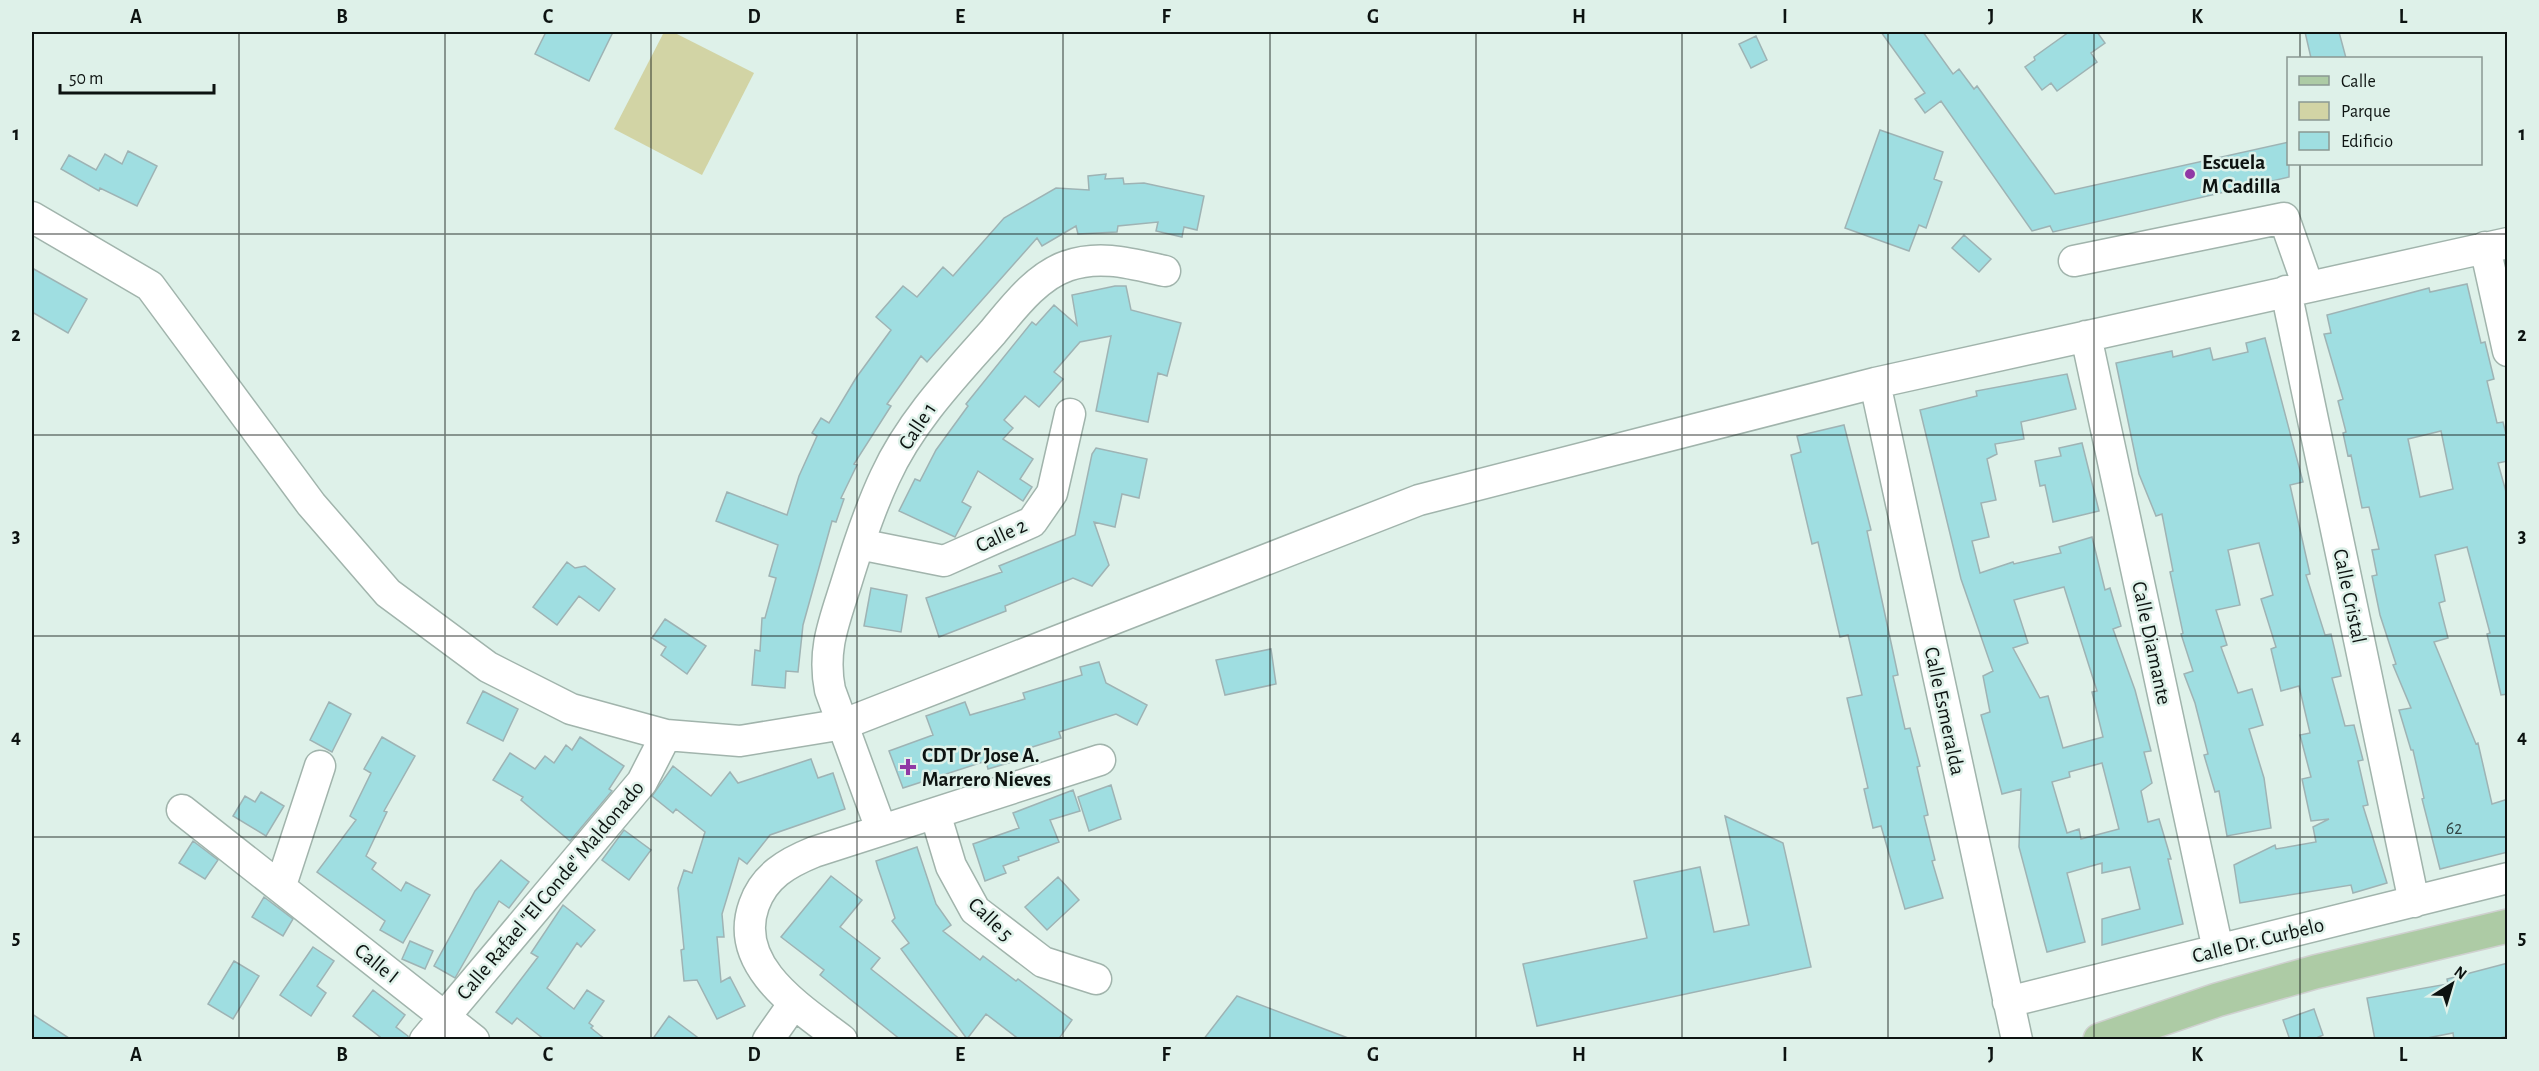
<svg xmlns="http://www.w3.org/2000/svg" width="2539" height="1071" font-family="'Alegreya Sans',sans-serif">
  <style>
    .green { fill: #d2d4a5 }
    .building { fill: #9fdee1; stroke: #9eb3b4; stroke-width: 1.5; fill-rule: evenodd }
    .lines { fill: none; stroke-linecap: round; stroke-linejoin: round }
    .minor-casing { stroke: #a1b4ac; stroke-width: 33 }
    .major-casing { stroke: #cfd0cf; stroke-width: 36 }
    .minor { stroke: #fff; stroke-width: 30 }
    .major { stroke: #adcba5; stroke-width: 33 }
    .grid { fill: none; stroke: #0d1311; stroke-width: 1.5; stroke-opacity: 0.55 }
    .poi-dot { fill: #9038a5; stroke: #def1e9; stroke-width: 2 }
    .labels { text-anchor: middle; stroke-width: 5; stroke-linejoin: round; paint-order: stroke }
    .number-label { font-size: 18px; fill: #324645 }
    .poi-label { font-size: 21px; font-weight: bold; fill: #0d1311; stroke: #def1e9; text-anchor: start }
    .street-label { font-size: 21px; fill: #0d1311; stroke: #def1e9 }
    .neatline { fill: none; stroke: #0d1311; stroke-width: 2 }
    .grid-label { font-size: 20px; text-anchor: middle; font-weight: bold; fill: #0d1311 }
  </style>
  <rect width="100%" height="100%" fill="#def1e9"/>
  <path class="green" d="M664 32H673L754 73 702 175 614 129Z"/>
  <path class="building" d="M546 32H613L589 81 535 54Z
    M1881 32H1923L1953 74 1959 69 1974 89 1977 86 2055 194 2289 142V177L2053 232 2050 226 2032 231 1941 101 1925 113 1915 99 1925 93Z
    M2069 32H2097L2105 43 2091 53 2097 62 2057 91 2051 83 2042 90 2025 67 2035 60 2034 57Z
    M2305 32H2339L2346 58H2311Z
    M1756 36 1767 60 1751 68 1739 44Z
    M1880 130 1943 152 1934 179 1942 182 1926 228 1919 225 1909 251 1845 228Z
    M128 151 157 166 137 206 100 188 99 191 61 169 69 155 96 170 105 154 122 164Z
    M1106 174 1105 179 1123 178 1124 184 1144 183 1204 196 1197 230 1184 227 1182 237 1156 231 1158 222 1118 226 1117 232 1078 234 1076 226 1042 246 1037 238 927 362 921 356 887 404 891 406 854 464 857 465 841 498 844 499 836 522 832 521 803 625 798 672 786 671 785 688 752 685 755 650 760 651 762 618H765L776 578 769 576 778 545 716 521 727 492 787 515 799 476 817 436 812 433 821 418 829 423 856 378 891 330 876 317 903 286 917 297 943 267 953 276 1004 218 1056 188 1089 190 1088 176Z
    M1964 235 1991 259 1979 272 1952 248Z
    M32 268 87 299 68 333 32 312Z
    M2467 284 2481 343 2485 342 2494 379 2487 381 2497 423 2503 422 2508 442V461L2498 463 2508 499V694L2501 695 2487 634 2490 633 2467 547 2435 555 2445 601 2439 603 2448 638 2434 642 2476 744 2478 743 2492 804 2508 799V852L2440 869 2422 799 2424 798 2413 750H2411L2399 710 2411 708 2393 665 2396 664 2380 615 2372 576 2377 575 2372 550 2379 549 2369 507 2362 508 2351 455 2348 456 2343 433 2346 432 2338 401 2343 399 2324 334 2331 333 2327 315 2429 288 2430 292ZM2441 431 2453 489 2420 497 2408 439Z
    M1115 286H1126L1131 310 1181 323 1167 376 1158 373 1148 422 1096 411 1111 336 1080 342 1054 372 1063 379 1039 407 1025 396 1004 420 1013 428 1003 439 1033 459 1020 479 1032 487 1023 501 978 471 962 502 971 507 955 537 899 511 915 479 920 481 936 450 968 406 966 404 1032 322 1036 325 1054 305 1077 325 1072 295Z
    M2265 338 2303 482 2290 485 2310 574 2306 575 2325 635 2331 634 2341 676 2332 678 2345 726 2354 725 2363 760 2358 761 2368 805 2363 806 2387 883 2353 893 2351 885 2240 903 2234 865 2275 845 2276 849 2316 842 2313 827 2329 819 2311 821 2302 779 2311 777 2300 735 2310 733 2299 686 2281 691 2271 649 2276 647 2261 599 2273 595 2259 543 2228 550 2240 605 2216 610 2227 645 2221 647 2238 693 2252 689 2263 725 2249 729 2264 778 2271 828 2227 836 2219 791 2215 792 2204 755 2208 754 2195 703 2184 674 2193 671 2181 634 2183 633 2170 572 2173 571 2162 514 2156 516 2139 474 2116 363 2172 351 2173 357 2210 348 2213 360 2248 352 2246 343Z
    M2067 374 2076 409 2021 422 2024 439 1995 444 1997 454 1987 459 1996 500 1981 503 1989 537 1972 541 1980 573 2013 562 2014 564 2061 553 2059 547 2092 537 2105 590 2110 588 2121 626 2113 629 2135 690 2151 751 2144 752 2152 783 2141 791 2148 822 2159 819 2171 859H2168L2183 924 2102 945V919L2140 909 2130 867 2102 873V863L2067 873 2085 942 2047 952 2019 847 2021 789 2002 794 1981 715 1990 712 1983 676 1993 671 1961 579 1920 410 1977 396 1976 391ZM2064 587 2097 691 2092 692 2103 737 2063 748 2048 696 2040 698 2013 648 2028 643 2014 600ZM2102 763 2119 829 2081 839 2079 829 2067 833 2052 782 2070 777 2069 772Z
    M1844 425 1871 530 1867 531 1898 675 1893 676 1905 729 1910 728 1920 766 1917 767 1928 815 1924 816 1935 860 1932 861 1943 898 1905 909 1881 826 1873 828 1864 789 1868 788 1847 698 1862 695 1848 635 1840 637 1818 542 1812 544 1791 455 1801 452 1797 436Z
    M2082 443 2099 511 2053 522 2045 485 2040 486 2035 461 2061 456 2059 448Z
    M1096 448 1147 459 1139 498 1122 494 1115 527 1094 522 1109 565 1092 586 1073 578 1005 606 1006 611 939 637 926 598 1002 572 999 566 1075 535 1092 454Z
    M567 562 575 568 585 566 615 589 599 611 579 596 557 625 533 607Z
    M871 588 907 595 901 632 864 626Z
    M665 619 706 646 687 674 661 655 666 647 652 638Z
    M1271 649 1276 684 1225 695 1216 660Z
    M1099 662 1106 683 1147 705 1137 725 1116 714 1059 732 1061 738 1026 749 1029 757 988 769 986 761 903 788 889 751 933 735 926 716 965 702 970 715 1025 699 1023 693 1082 675 1080 667Z
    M483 691 518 709 503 741 467 723Z
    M329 702 351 714 332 752 310 740Z
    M382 737 415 756 384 811 387 812 366 856 376 863 372 869 401 891 406 882 430 895 403 943 380 930 385 921 317 872 356 820 350 816 371 773 364 769Z
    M580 737 624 766 609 789 612 791 570 841 521 800 523 797 493 780 510 753 535 769 545 756 554 763 566 745 572 750Z
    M811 759 818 778 833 773 845 809 770 835 747 864 739 858 722 914 724 937H717L721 982 730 977 745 1006 717 1019 697 980 684 981 681 950 684 949 678 888 684 870 692 873 705 832 676 809 673 813 652 796 673 766 711 796 730 772 738 783Z
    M1111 785 1121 819 1089 831 1078 797Z
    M1073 790 1080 811 1050 820 1059 842 1018 857 1019 860 1003 866 1006 873 985 881 973 844 1019 828 1013 813Z
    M261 792 284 806 266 836 233 816 245 796 255 802Z
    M1725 816 1783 843 1811 967 1537 1026 1523 964 1647 938 1634 881 1700 867 1714 932 1749 925Z
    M624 830 651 850 629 880 602 860Z
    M193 841 218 860 205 879 179 863Z
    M917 847 936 904 951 925 943 931 980 960 983 956 1016 981 1018 979 1072 1020 1058 1040H1020L986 1014 967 1039 901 949 909 943 892 921 895 918 878 868 876 861Z
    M501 860 529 882 509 908 499 901 455 978 434 966 475 891Z
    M831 876 862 900 840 927 880 958 871 969 961 1040H901L820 975 824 970 781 937Z
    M1058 877 1079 900 1047 930 1025 907Z
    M264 897 293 919 283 936 252 917Z
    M563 905 595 930 581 947 577 943 547 988 574 1009 587 990 604 1001 589 1023 593 1026 591 1028 606 1040H545L517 1018 512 1024 496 1012 538 957 531 953Z
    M410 941 433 951 425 969 402 959Z
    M313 947 334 961 317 986 326 993 311 1016 280 995Z
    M234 961 259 976 233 1019 208 1004Z
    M2508 963V1036L2492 1040H2454L2453 1033 2417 1040H2375L2367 998 2448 984 2447 979Z
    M373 990 405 1015 396 1027 408 1036V1040H384L353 1016Z
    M1237 996 1348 1038 1347 1040H1203Z
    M2314 1009 2323 1035 2312 1040H2290L2283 1020Z
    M32 1014 72 1040H32Z
    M669 1016 701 1040H652Z"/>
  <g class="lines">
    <defs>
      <path id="minor" d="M32 217 150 286 311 504 388 593 488 667 571 709 666 735 740 741 844 724 1419 500 1875 383 2508 243
        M2485 247 2508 351
        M2074 261 2284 218 2308 286
        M2286 291 2414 902
        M2086 336 2218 950
        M1875 383 2017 1040
        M859 544 944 561 1032 522 1052 493 1070 414
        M182 810 474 1040
        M935 813 951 866 975 910 1043 962 1096 979
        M881 829 830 690C822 650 834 622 846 584 857 548 869 511 885 477 910 422 953 377 993 332 1013 308 1037 276 1067 266 1100 254 1133 264 1165 271
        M281 885 320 766
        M2008 1002 2508 878
        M425 1040 642 782 666 735
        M768 1040 794 1003
        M842 1040C800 1008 732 966 754 905 764 876 787 863 814 852L1100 760"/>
      <path id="major" d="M2100 1040 2217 1000 2315 972 2508 926"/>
    </defs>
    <use href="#minor" class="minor-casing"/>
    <use href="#major" class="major-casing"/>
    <use href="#minor" class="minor"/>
    <use href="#major" class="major"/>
  </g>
  <path class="grid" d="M239 32V1040M445 32V1040M651 32V1040M857 32V1040M1063 32V1040M1270 32V1040M1476 32V1040M1682 32V1040M1888 32V1040M2094 32V1040M2300 32V58M2300 164V1040M32 234H2508M32 435H2508M32 636H2508M32 837H2508"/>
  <g class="poi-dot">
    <circle cx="2190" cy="174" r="6"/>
    <path d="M905 758h6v6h6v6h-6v6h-6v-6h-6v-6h6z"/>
  </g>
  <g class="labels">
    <g class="number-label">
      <text x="2454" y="834">62</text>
    </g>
    <g class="poi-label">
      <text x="2202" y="169">Escuela<tspan x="2202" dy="24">M Cadilla</tspan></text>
      <text x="922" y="762">CDT Dr Jose A.<tspan x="922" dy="24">Marrero Nieves</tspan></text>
    </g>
    <g class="street-label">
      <text transform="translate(917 426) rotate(-57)" y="7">Calle 1</text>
      <text transform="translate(1001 535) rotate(-25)" y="7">Calle 2</text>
      <text transform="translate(2350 596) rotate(78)" y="7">Calle Cristal</text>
      <text transform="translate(2152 643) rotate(78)" y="7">Calle Diamante</text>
      <text transform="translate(1945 711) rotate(78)" y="7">Calle Esmeralda</text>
      <text transform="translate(550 890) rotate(-50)" y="7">Calle Rafael "El Conde" Maldonado</text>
      <text transform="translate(991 919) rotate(44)" y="7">Calle 5</text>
      <text transform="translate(2258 940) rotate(-14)" y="7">Calle Dr. Curbelo</text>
      <text transform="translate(377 963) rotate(39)" y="7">Calle I</text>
    </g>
  </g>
  <rect width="2539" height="1071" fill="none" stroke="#def1e9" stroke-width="66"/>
  <rect x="2287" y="57" width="195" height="108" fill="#def1e9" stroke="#8a9893" stroke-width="1.5"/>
  <rect x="2299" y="76" width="30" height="9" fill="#adcba5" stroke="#8a9893" stroke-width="1.5"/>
  <text x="2341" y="87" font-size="18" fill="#0d1311">Calle</text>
  <rect x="2299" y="102" width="30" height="18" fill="#d2d4a5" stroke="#8a9893" stroke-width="1.5"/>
  <text x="2341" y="117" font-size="18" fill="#0d1311">Parque</text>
  <rect x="2299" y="132" width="30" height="18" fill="#9fdee1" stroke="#8a9893" stroke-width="1.5"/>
  <text x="2341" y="147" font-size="18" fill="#0d1311">Edificio</text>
  <g transform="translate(2452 984) rotate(37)" stroke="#def1e9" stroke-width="4.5" paint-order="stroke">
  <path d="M0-4.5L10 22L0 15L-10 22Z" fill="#0d1311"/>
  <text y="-9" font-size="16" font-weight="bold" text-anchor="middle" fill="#0d1311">N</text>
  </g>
  <path d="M60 84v9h154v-9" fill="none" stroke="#0d1311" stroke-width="3"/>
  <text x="69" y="84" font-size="18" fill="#0d1311" stroke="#def1e9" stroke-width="4.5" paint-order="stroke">50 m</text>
  <rect x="33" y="33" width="2473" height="1005" class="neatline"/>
  <g class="grid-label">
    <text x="136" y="23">A</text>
    <text x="342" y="23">B</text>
    <text x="548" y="23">C</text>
    <text x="754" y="23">D</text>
    <text x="960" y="23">E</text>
    <text x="1166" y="23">F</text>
    <text x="1373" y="23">G</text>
    <text x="1579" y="23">H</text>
    <text x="1785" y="23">I</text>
    <text x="1991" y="23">J</text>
    <text x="2197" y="23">K</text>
    <text x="2403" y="23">L</text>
    <text x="16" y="140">1</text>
    <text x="2522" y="140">1</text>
    <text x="16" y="341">2</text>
    <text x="2522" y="341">2</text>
    <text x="16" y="542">3</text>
    <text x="2522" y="542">3</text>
    <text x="16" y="743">4</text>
    <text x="2522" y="743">4</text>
    <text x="16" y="944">5</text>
    <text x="2522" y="944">5</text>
    <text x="136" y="1061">A</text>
    <text x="342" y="1061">B</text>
    <text x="548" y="1061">C</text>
    <text x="754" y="1061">D</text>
    <text x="960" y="1061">E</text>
    <text x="1166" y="1061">F</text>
    <text x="1373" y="1061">G</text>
    <text x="1579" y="1061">H</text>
    <text x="1785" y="1061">I</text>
    <text x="1991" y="1061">J</text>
    <text x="2197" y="1061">K</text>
    <text x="2403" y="1061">L</text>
  </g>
</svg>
